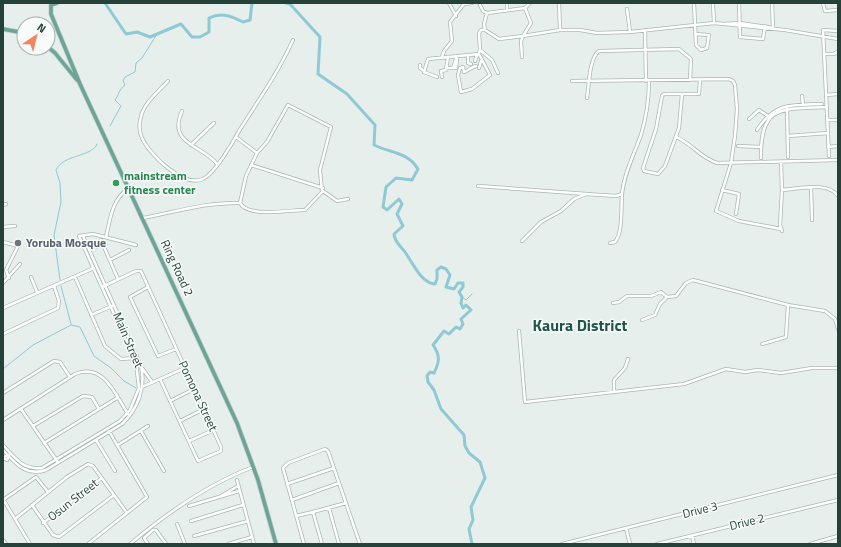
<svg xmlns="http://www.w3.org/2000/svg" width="841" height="547" font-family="'Titillium Web',sans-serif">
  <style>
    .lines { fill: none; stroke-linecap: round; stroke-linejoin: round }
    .stream { stroke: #8ec9d4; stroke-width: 1 }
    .river { stroke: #8ec9d4; stroke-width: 3 }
    .minor-casing { stroke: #a8b8b2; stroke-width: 4 }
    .major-casing { stroke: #c2cac8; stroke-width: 5 }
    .minor { stroke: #fff; stroke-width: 2.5 }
    .major { stroke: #6aa596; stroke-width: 3.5 }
    .leisure-dot { fill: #2e9e5b; stroke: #f7fbf9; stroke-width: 1.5 }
    .worship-dot { fill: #6b7280; stroke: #f7fbf9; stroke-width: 1.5 }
    .labels { text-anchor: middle; stroke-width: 3; stroke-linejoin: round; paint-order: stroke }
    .leisure-label { font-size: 12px; font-weight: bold; fill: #27864d; stroke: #f7fbf9; text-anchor: start }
    .worship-label { font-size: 12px; font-weight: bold; fill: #5b616d; stroke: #f7fbf9; text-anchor: start }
    .street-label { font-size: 12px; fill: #24423a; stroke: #f7fbf9 }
    .district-label { font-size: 16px; font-weight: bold; fill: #1f5548; stroke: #f7fbf9 }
  </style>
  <rect width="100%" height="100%" fill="#e6efeb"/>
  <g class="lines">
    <path class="stream" d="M110 126 121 106 115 100C119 95 119 89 125 85L123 81 125 77 135 72 136 63 142 58 157 34
      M60 280 54 235 61 202 60 183 56 170C63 154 93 157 97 144
      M61 286 71 324
      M462 297 466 300 472 294
      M3 369 33 345 71 325 80 327 94 356 111 368 124 381 136 388"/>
    <path class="river" d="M105 3 126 34 137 32 150 37 181 24 192 37H200L209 32V18C222 12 231 16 243 22L250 20 252 3
      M286 3 290 4 320 37 318 74 347 94 375 125 374 145C390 153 408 152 418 169L412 180 396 178 386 187 383 207 387 210 399 199 402 204 397 214 403 226 394 234C395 243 400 245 405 252 412 262 421 283 435 284L437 279V270L441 267 446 269 450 275 446 287 454 289 458 283H463V287L459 292 462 297 461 303 463 308 466 305 471 310 461 319 463 324 460 329 456 327 449 334 444 331 433 345C440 355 440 361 434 373L430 372 427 376 428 382 434 390 441 409 464 435 465 446 469 453 480 462 485 478 471 507 473 520 469 529 472 544"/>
    <defs>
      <path id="minor" d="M449 3 456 16
        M479 3 483 11 487 13 525 8
        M507 3V10
        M559 3 560 30
        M694 3 696 45 701 50 707 48 709 35 695 34
        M713 3 714 23
        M739 3 740 37 763 39 765 26
        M772 3 773 28
        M823 3 825 11 838 10
        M627 9 630 32
        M723 24 740 23 773 28
        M485 30 484 24 487 13
        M645 30 646 81
        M480 50 492 60 498 73
        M825 54H834L838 51
        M468 56V63L471 64
        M442 57 444 51 452 41 450 22 464 4 472 3
        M522 57 521 41 523 36 560 30H580L597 33 630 32 714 23 785 30 838 39
        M475 61 477 55
        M420 65V68L424 71
        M476 66C471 67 468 71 464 72L463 67 460 68 458 75 461 92 472 89 490 75 479 54
        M447 68H453L457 56
        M453 68H456L457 59
        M479 68 481 61
        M437 77 424 72 428 59 479 54 480 49 479 33 481 30H485L499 39 523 36 531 23 525 8 530 3
        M442 77 441 71 446 70 448 57
        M168 81C159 91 143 104 141 117 139 123 139 131 142 138 149 154 183 188 203 179 215 173 232 144 239 131 258 101 278 73 293 40
        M572 81 729 79 733 81 735 85 737 109 735 136 731 163 716 211 739 221 781 229
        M682 94 679 128 665 166 658 174 644 171 643 168 656 129 662 96 664 94H699L700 80
        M826 95 838 94
        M802 96 803 105
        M587 98C589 86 589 58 599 51L679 49 691 59 690 80
        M288 105 331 127 320 170 322 192 305 210C289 210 248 218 240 203L246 176 257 153 267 142Z
        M787 109 788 157
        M182 111C167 145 203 145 217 164
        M749 119 759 110 768 116
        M827 120H838
        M757 130C775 102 792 105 822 104
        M788 136 828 133
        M236 137 257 153
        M676 137C691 143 701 158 717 163L838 160
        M191 145 214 123
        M738 146 761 147
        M828 147 838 146
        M829 156 823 30 838 31
        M761 158C760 104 782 109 827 107
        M781 162 782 190 780 225 782 231
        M251 165 323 188
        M478 186 587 194
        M811 188 812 220
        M722 190 739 194 736 214
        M782 190C798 189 828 181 838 196
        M323 191 337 201 348 199
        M3 205 6 204
        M143 218C175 212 206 202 240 203
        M3 227 15 226
        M106 237C110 220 112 199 128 189
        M101 240 118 279
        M522 241 541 222 561 211 574 199 586 194 616 196 622 194
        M3 242 18 246 6 270 9 278
        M610 243 615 242C623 233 621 206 622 194 624 174 634 154 641 135 646 118 649 99 649 81
        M97 247 103 244
        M110 260 129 250
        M31 277 37 292
        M75 277 105 346 121 359 134 358
        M3 283 20 264
        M102 287 136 271H141L221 447V451L198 461 160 379
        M148 287 130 297 158 356 176 349
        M613 303 619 302 627 296H651L661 292 667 297
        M3 308 94 268
        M91 315 112 306
        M642 320 655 315 660 304 667 297 676 296 686 283 693 280 788 305 825 311 835 319 838 329
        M519 331 525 402 684 384 726 369 745 372 758 370 781 373 812 368H838
        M3 334 58 308 59 301 54 286
        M762 344 786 337 788 305
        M142 368 152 382
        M142 387 185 368
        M614 392V380L625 368 628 359
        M3 393 54 361 60 362 70 377
        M170 401 194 389
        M21 409 57 461
        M3 420 75 374C104 362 116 396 128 414
        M180 421 204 409
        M33 426 83 396 92 397 99 409
        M141 431 164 471
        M96 440 115 471
        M189 441 214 430
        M44 443 117 398
        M3 445C15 458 23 470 42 468L120 421 130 410 139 388 136 363 79 236 93 234 136 245
        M118 445 148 426
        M3 450C15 463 26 477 46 470L122 424C138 409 146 387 141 366L83 236
        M9 456 7 460 5 459 4 457 9 455
        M36 477 48 492
        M237 480 254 544
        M287 484 334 468
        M221 496 238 486
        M3 499 30 544
        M3 500 36 477
        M292 500 339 483
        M32 505 53 535 59 537 114 495
        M189 506 239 491
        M329 508 339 544
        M313 512 346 503
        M296 516 313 512 322 544
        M15 519 67 477 88 464 93 466 127 513
        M191 521 243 505
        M43 523 102 478
        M177 524 185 544
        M626 528 630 544
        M194 536 248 521
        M692 536 694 544
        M3 540 6 544
        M88 544 147 497 109 431
        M130 544C167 513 208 484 253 467
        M148 544 144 538 153 530H156L166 544
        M228 544 252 537
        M304 544 283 468 288 463 325 449 328 451 360 544
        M562 544 838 475
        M657 544 838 500
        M810 544 838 536"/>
      <path id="major" d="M57 3 51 5V14L80 84 237 423 258 480 276 544
        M3 29 24 33
        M48 47 55 53 77 80"/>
    </defs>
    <use href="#minor" class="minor-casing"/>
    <use href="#major" class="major-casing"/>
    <use href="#minor" class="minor"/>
    <use href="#major" class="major"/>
  </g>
  <circle class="leisure-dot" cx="116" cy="183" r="4"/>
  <circle class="worship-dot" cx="18" cy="243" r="4"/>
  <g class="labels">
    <g class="leisure-label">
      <text x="124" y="180">mainstream<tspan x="124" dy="14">fitness center</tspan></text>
    </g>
    <g class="worship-label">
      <text x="26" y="247">Yoruba Mosque</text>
    </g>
    <g class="street-label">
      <text transform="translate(177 268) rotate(65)" y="4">Ring Road 2</text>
      <text transform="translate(128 340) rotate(67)" y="4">Main Street</text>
      <text transform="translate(198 396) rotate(65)" y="4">Pomona Street</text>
      <text transform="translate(73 500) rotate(-38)" y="4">Osun Street</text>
      <text transform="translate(700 510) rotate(-14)" y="4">Drive 3</text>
      <text transform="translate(747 522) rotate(-14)" y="4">Drive 2</text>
    </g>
    <g class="district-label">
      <text x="580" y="331">Kaura District</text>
    </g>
  </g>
  <rect width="841" height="547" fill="none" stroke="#24423a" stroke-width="8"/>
  <g transform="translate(36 36) rotate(35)"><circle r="19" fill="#f7fbf9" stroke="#a3b1ad"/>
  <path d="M0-3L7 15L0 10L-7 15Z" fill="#f4845f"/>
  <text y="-6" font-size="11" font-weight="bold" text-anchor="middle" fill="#24423a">N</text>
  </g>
</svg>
